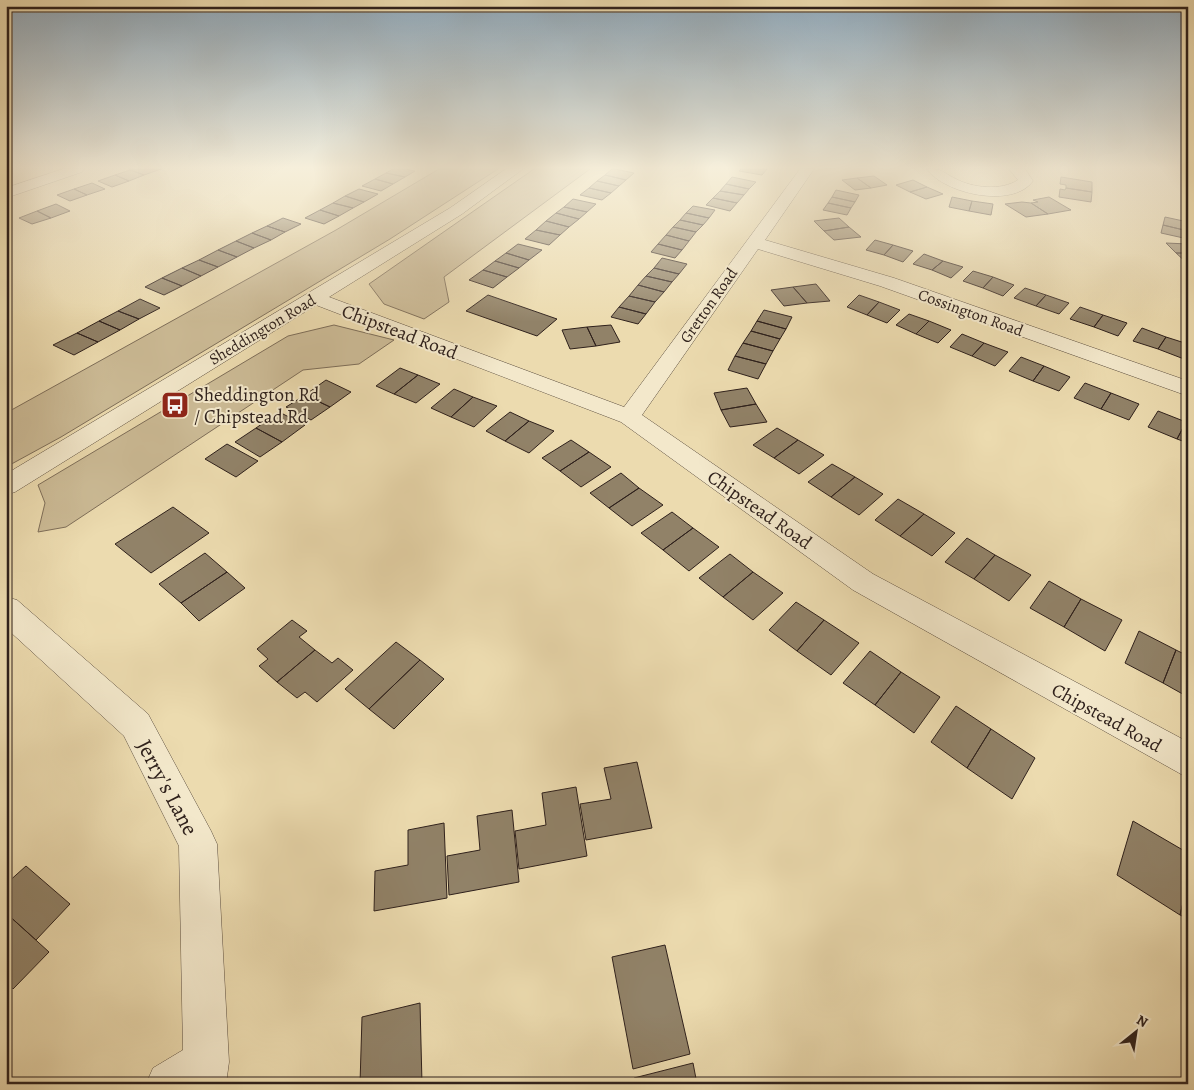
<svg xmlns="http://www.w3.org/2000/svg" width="1194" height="1090" font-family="Alegreya,serif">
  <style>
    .green { fill: #ccbb96; stroke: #7e6e59 }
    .building { fill: #918268; stroke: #2f211c }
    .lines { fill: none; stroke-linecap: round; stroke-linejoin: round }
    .minor-casing { stroke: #5e5041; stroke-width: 1 }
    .minor { fill: #f3e8cb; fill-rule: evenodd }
    .labels { text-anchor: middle; stroke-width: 4; stroke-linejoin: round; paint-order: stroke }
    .far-street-label { font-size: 16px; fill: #2f211c; stroke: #f3e8cb }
    .street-label { font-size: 19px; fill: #2f211c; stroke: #f3e8cb }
    .poi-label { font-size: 19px; fill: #2f211c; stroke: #f3e8cb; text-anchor: start }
    .near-street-label { font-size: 22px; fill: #2f211c; stroke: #f3e8cb }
  </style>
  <rect width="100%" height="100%" fill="#ecdbaf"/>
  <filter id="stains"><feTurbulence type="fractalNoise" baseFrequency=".004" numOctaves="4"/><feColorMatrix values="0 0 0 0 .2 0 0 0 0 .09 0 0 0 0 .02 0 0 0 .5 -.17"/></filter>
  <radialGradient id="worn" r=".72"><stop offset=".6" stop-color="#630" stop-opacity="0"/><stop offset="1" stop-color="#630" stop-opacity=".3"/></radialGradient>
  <path class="green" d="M439 169H498L390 239 61 437 6 467V413L336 230Z
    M534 169H590L444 277 449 302 424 319 384 304 369 284Z
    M334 325 394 340 359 364 303 370 66 527 38 532 45 503 38 485 288 336Z"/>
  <path class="building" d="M129 169H161L144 175Z
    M393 169H405L415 171 405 177 386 173Z
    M612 169H615L634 173 626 180 605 175Z
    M741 169H767L762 175 739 171Z
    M130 170 144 175 129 181 115 175Z
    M386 173 405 177 393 184 375 179Z
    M115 175 129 181 112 187 98 181Z
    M605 175 626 180 619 186 597 181Z
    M874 176 887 185 871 188 857 178Z
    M732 177 756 182 749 189 726 184Z
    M1061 177 1092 182V192L1066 188V185L1060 184Z
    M857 178 871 188 855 190 842 180Z
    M375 179 393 184 381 191 362 186Z
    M913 180 927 187 910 192 896 185Z
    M597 181 619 186 611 193 589 188Z
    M92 183 105 189 87 195 74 189Z
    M726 184 749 189 744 195 720 191Z
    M927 187 943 194 926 199 910 192Z
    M589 188 611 193 602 200 580 195Z
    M1066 188 1092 192 1091 202 1059 197 1060 189 1065 190Z
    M74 189 87 195 70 201 57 195Z
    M359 189 378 194 364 202 345 196Z
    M836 190 859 195 855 202 832 197Z
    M720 191 744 195 737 203 713 198Z
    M345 196 364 202 353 208 333 203Z
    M832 197 855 202 851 208 828 203Z
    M952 197 972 201 969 211 949 207Z
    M1049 197 1071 210 1048 214 1031 203 1038 202 1033 200Z
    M713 198 737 203 730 211 706 205Z
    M573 199 596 204 587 212 564 207Z
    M972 201 993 204 991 215 969 211Z
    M1022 202 1031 203 1048 214 1026 217 1005 204Z
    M333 203 353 208 339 216 320 210Z
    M828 203 851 208 847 215 823 210Z
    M56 204 70 211 51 218 37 211Z
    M693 206 715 210 709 218 686 213Z
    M564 207 587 212 579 219 556 213Z
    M320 210 339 216 324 224 305 218Z
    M37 211 51 218 32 224 19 218Z
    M556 213 579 219 569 227 546 221Z
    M686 213 709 218 703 225 680 220Z
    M1165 217 1188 222V231L1163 225Z
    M283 218 301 224 285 232 267 226Z
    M839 218 849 227 824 231 814 221Z
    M680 220 703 225 696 232 673 227Z
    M546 221 569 227 560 235 536 230Z
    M1163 225 1188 231V239L1161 233Z
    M267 226 285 232 271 240 252 233Z
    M673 227 696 232 689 241 666 235Z
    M849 227 861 237 834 240 824 231Z
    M536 230 560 235 549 245 525 239Z
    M252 233 271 240 254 248 236 241Z
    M666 235 689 241 682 250 658 244Z
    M875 240 893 245 884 255 866 250Z
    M236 241 254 248 237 257 218 250Z
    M1166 243 1188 244V253H1176Z
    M518 244 542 250 529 260 506 253Z
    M658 244 682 250 675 258 651 252Z
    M893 245 913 251 903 262 884 255Z
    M218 250 237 257 218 267 199 260Z
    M506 253 529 260 519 268 495 261Z
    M1176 253H1188V264Z
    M924 254 943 261 932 270 913 264Z
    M662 258 687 264 679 274 654 268Z
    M199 260 218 267 201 276 182 268Z
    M495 261 519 268 507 277 483 270Z
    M943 261 963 267 951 278 932 270Z
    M182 268 201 276 182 286 162 278Z
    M654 268 679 274 672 282 646 276Z
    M483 270 507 277 493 288 469 280Z
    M973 271 993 277 983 288 963 281Z
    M646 276 672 282 664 292 638 285Z
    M993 277 1014 285 1003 296 983 288Z
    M162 278 182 286 164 295 145 287Z
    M816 284 830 301 807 303 793 287Z
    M638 285 664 292 655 302 629 296Z
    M793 287 807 303 784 306 771 290Z
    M1025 288 1046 295 1036 306 1014 298Z
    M488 295 557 319 537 336 466 311Z
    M859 295 879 302 867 315 847 307Z
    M1046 295 1069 303 1059 314 1036 306Z
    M629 296 655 302 646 314 619 307Z
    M140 299 160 308 139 319 118 311Z
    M879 302 900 310 887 323 867 315Z
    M619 307 646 314 638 324 611 317Z
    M1080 307 1103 315 1094 327 1070 319Z
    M764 310 792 317 786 329 757 321Z
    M118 311 139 319 120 330 99 321Z
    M909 314 929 321 916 334 896 325Z
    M1103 315 1127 323 1118 336 1094 327Z
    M99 321 120 330 98 342 77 333Z
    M757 321 786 329 780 339 751 331Z
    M929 321 951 330 938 343 916 334Z
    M611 325 620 342 596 346 587 327Z
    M587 327 596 346 570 349 562 330Z
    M1142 328 1166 337 1158 349 1133 341Z
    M751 331 780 339 773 351 743 343Z
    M77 333 98 342 74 355 53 345Z
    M962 334 984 343 972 356 950 347Z
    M1166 337 1188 344V353L1184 359 1158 349Z
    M743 343 773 351 766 364 735 356Z
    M984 343 1008 352 995 366 972 356Z
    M735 356 766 364 758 379 728 370Z
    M1021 357 1044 366 1033 381 1009 371Z
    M1044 366 1070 377 1059 391 1033 381Z
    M400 368 418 375 394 394 376 386Z
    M418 375 440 384 416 403 394 394Z
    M326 380 351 392 330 407 305 395Z
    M1085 383 1111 393 1101 409 1074 398Z
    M747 388 756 404 721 410 714 393Z
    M454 389 473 397 451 417 431 408Z
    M1111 393 1139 404 1129 420 1101 409Z
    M305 395 330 407 311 420 286 407Z
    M473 397 497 406 474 427 451 417Z
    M756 404 767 422 730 427 721 410Z
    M1158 411 1186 422 1177 439 1148 427Z
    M279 412 305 425 282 442 256 428Z
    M510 412 529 421 505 441 486 431Z
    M529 421 554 431 529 453 505 441Z
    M1186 422H1188V443L1177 439Z
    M256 428 282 442 260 457 235 442Z
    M777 428 798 440 774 458 753 445Z
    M571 440 589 452 560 471 542 458Z
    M798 440 824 455 799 474 774 458Z
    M227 444 258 461 236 477 205 459Z
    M589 452 611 467 581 487 560 471Z
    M832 464 855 477 831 497 808 482Z
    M621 473 639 488 609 508 590 493Z
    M855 477 883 494 859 515 831 497Z
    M639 488 663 505 632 526 609 508Z
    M898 499 924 514 900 536 875 520Z
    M173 507 209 533 151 573 115 544Z
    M672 512 693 528 663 550 641 533Z
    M924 514 955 533 932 556 900 536Z
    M693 528 719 547 689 571 663 550Z
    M967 538 995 555 974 579 945 562Z
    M205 553 227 572 181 603 159 584Z
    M730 554 753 572 723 597 699 578Z
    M995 555 1031 575 1009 601 974 579Z
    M227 572 245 588 199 621 181 603Z
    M753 572 783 593 753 620 723 597Z
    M1049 581 1081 599 1064 627 1030 608Z
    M1081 599 1122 620 1105 651 1064 627Z
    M796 602 824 620 797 651 769 630Z
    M292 620 307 631 299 637 315 650 277 682 259 666 268 659 257 649Z
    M824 620 859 643 831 675 797 651Z
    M1139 631 1176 650 1163 683 1125 663Z
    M396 642 420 660 369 709 345 689Z
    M315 650 332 663 338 658 353 670 317 702 305 692 297 698 277 682Z
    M1176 650 1188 656V697L1163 683Z
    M870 651 901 672 875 705 843 683Z
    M420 660 444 679 394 729 369 709Z
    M901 672 940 697 914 733 875 705Z
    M956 706 991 729 967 768 931 742Z
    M991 729 1035 758 1012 799 967 768Z
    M637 762 652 828 586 840 580 804 611 799 604 768Z
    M576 787 587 856 519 869 515 831 546 825 542 793Z
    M512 810 519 882 449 895 447 856 480 850 477 816Z
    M1133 821 1188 853V882L1180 915 1117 875Z
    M444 823 447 898 374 911 375 871 408 865V830Z
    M26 866 70 904 36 940 6 913V884Z
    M1188 882V919L1180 915Z
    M6 913 49 952 13 989 6 982Z
    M665 945 690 1054 633 1069 612 957Z
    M420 1003 422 1084H360L362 1017Z
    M693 1063 697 1084H635L634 1078Z"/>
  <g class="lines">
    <defs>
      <path id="minor" d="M63 169H84L82 172 6 198V188Z
        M506 169H523L462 214 329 297 624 407 800 169H814L765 240 894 278 1188 381V396L880 286 758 249 642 415 873 574 1188 742V778L853 590 621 422 316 305 15 492 6 495V474L450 208Z
        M927 169C945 169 941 172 956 179 973 188 1001 191 1018 180L1009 169H1025L1033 181C1013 209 944 194 927 169Z
        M6 597 17 600 148 714 211 831 217 844 229 1062 226 1084H146L153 1068 183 1050 179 846 124 736 6 628Z"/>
    </defs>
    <use href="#minor" class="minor-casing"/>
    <use href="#minor" class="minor"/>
  </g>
  <linearGradient id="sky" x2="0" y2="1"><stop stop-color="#90aabd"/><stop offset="0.52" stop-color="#f6efdb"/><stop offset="1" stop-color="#f6efdb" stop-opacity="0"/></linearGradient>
  <rect width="1194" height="322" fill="url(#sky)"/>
  <defs>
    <symbol id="bus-square" viewBox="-11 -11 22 22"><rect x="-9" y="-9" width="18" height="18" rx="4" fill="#8f2418" stroke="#f3e8cb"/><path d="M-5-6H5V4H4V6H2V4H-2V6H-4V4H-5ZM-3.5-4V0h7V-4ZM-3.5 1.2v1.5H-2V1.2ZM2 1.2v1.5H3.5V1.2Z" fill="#fff"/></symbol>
  </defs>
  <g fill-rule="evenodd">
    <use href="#bus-square" x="159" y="389" width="32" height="32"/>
  </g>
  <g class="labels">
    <g class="far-street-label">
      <text transform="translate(708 305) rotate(-55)" y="6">Gretton Road</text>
      <text transform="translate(971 312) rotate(20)" y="6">Cossington Road</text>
      <text transform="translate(262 329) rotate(-31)" y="6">Sheddington Road</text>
    </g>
    <g class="street-label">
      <text transform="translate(400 331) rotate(21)" y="7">Chipstead Road</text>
      <text transform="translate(760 509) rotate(35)" y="7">Chipstead Road</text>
      <text transform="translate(1107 717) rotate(29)" y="7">Chipstead Road</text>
    </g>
    <g class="poi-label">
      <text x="194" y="401">Sheddington Rd<tspan x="194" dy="22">/ Chipstead Rd</tspan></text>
    </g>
    <g class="near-street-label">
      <text transform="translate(168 787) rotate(62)" y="8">Jerry's Lane</text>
    </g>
  </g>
  <rect width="1194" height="1090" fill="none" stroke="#ecdbaf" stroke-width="25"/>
  <rect x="8" y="8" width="1179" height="1075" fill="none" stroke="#2f211c" stroke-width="2.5"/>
  <rect x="12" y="12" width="1169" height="1065" fill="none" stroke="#2f211c"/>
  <g transform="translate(1136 1032) rotate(30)" stroke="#f3e8cb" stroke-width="4" paint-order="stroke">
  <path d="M0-4L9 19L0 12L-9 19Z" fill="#2f211c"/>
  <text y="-8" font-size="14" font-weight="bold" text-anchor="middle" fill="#2f211c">N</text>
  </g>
  <rect width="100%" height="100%" filter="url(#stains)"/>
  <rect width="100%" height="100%" fill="url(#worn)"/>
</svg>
